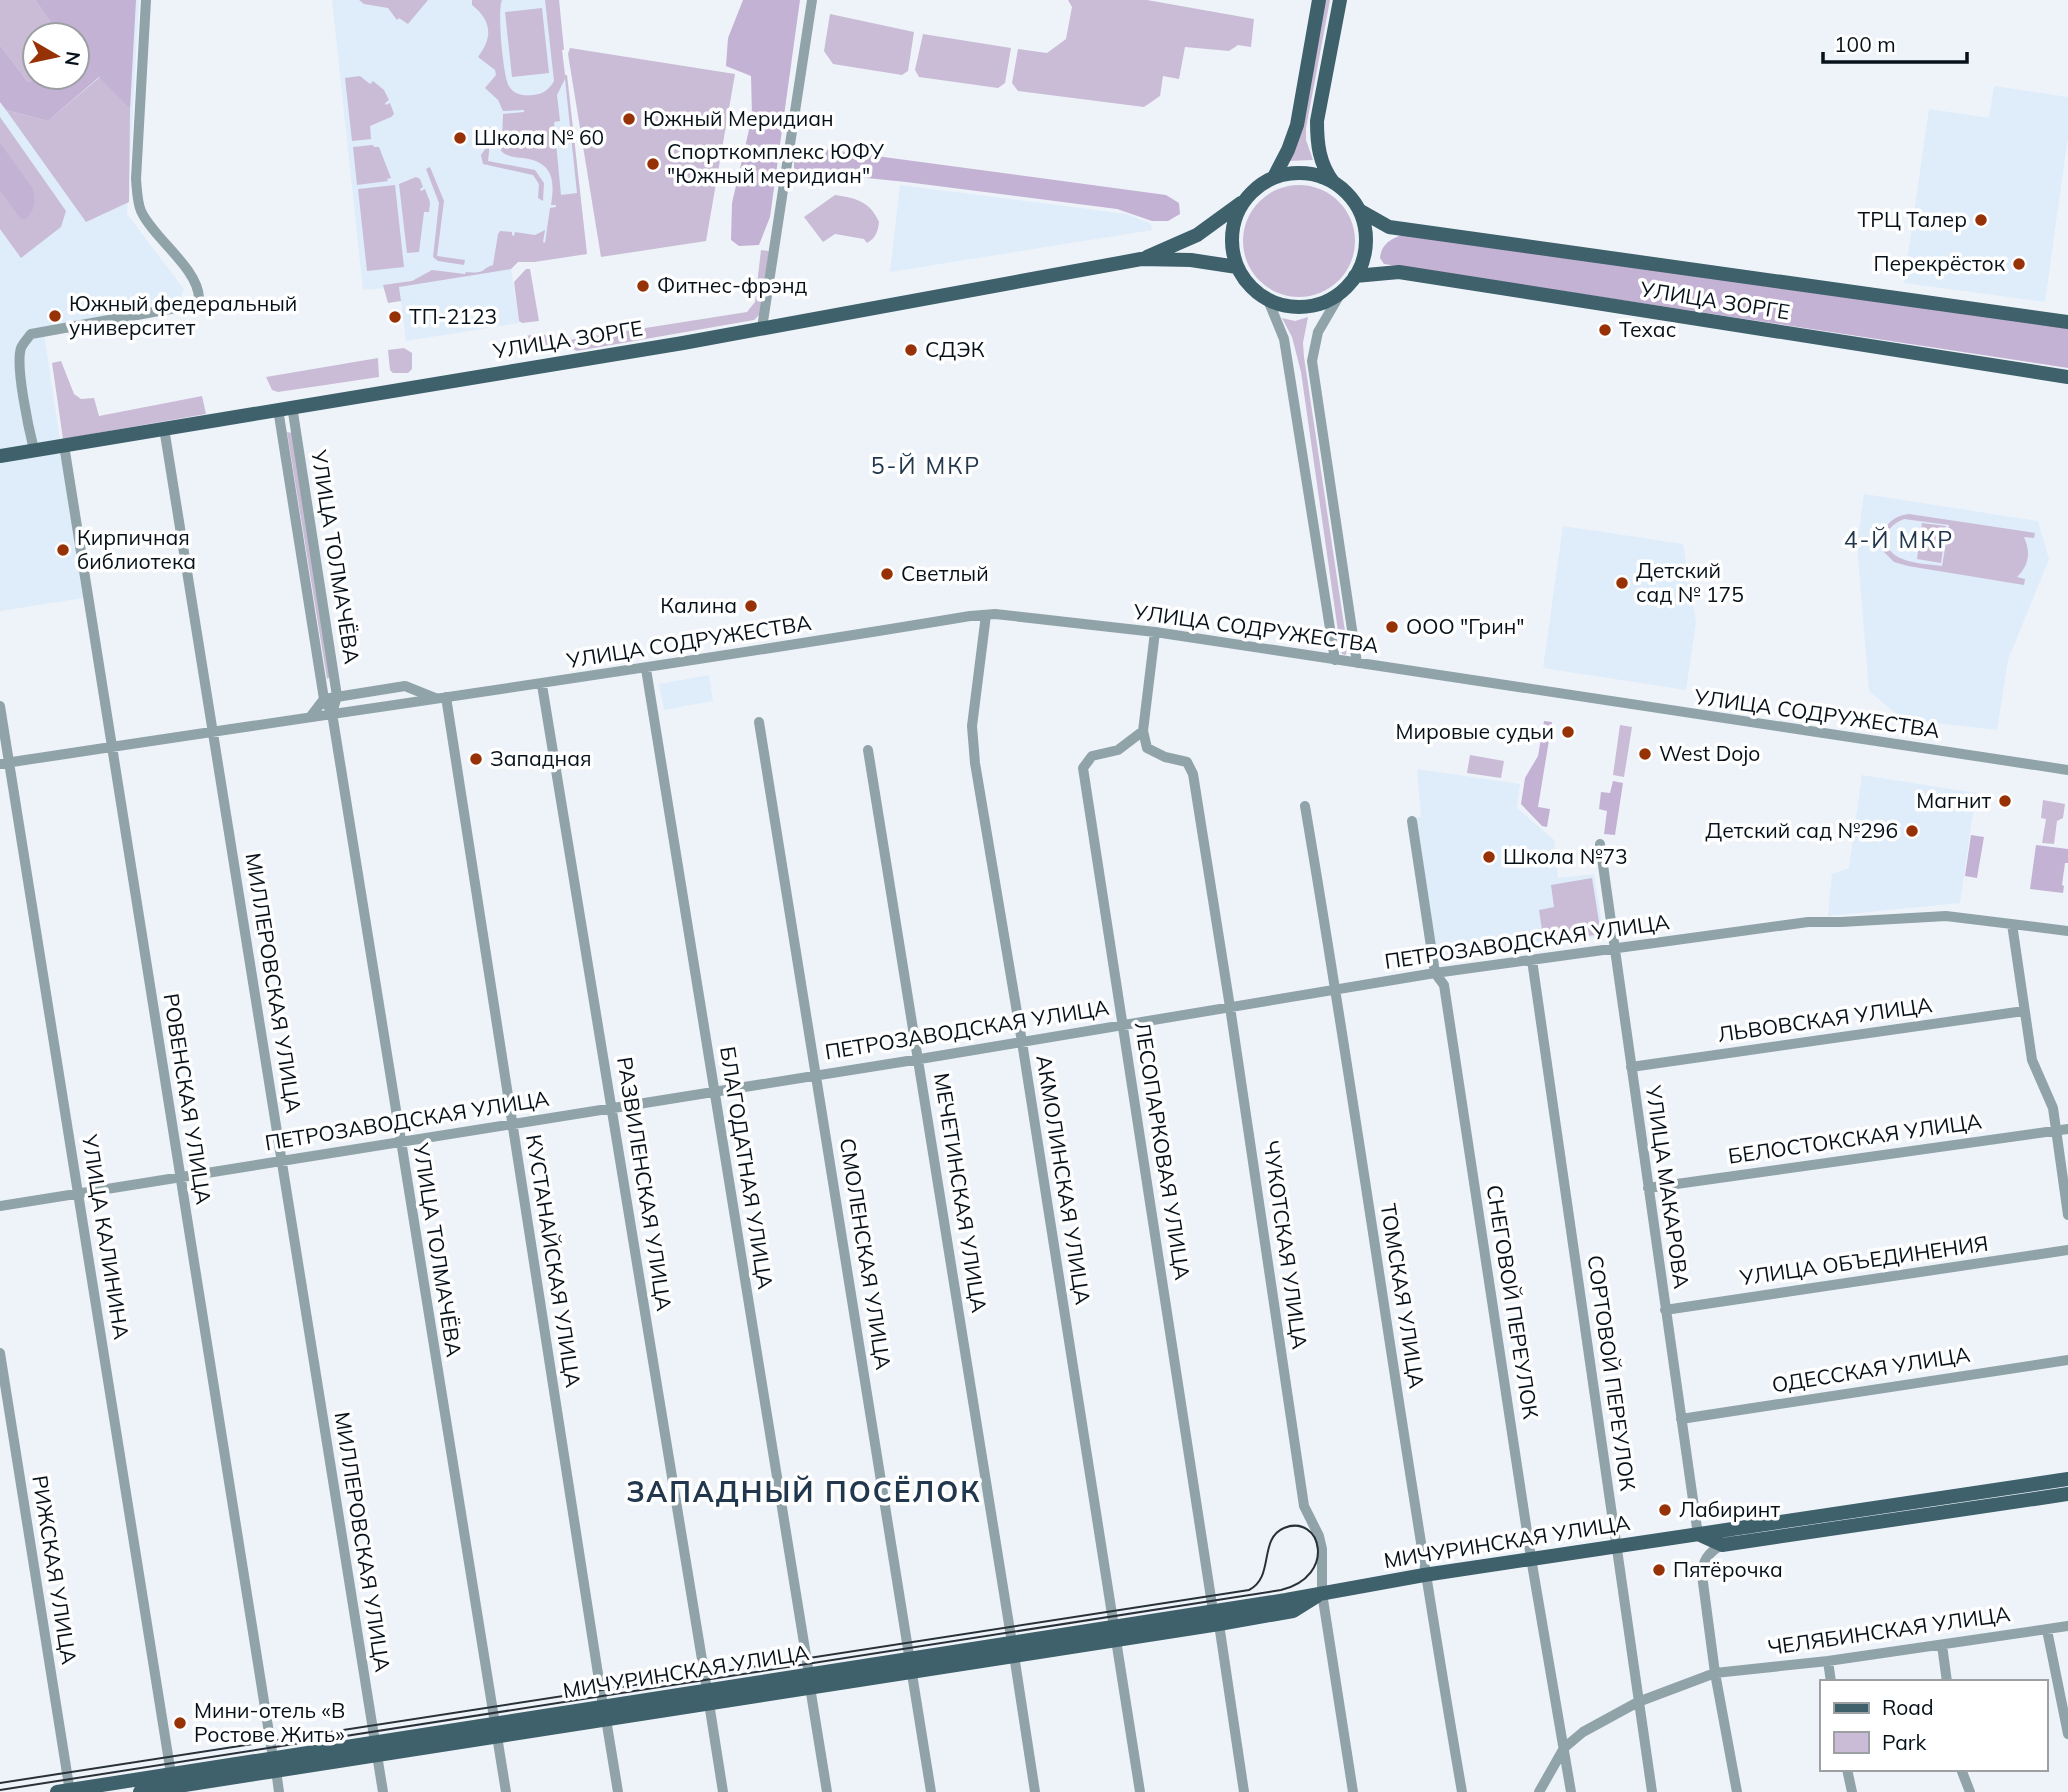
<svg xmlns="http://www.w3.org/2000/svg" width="2068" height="1792" font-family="Mulish,sans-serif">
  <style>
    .built { fill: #dfecfa; fill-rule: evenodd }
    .green { fill: #cabcd6; fill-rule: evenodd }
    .forest { fill: #c4b2d4 }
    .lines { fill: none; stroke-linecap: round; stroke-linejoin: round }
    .minor { stroke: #90a3a9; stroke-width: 10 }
    .major { stroke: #3e616b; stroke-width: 14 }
    .tram { stroke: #283139; stroke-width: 2 }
    .poi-dot { fill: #973106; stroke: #fff; stroke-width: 2.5 }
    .labels { text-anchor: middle; stroke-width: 7; stroke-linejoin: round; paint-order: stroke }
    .poi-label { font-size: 21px; fill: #07111a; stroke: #fff; text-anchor: start }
    .street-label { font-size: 21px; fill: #07111a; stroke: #fff }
    .neighbourhood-label { font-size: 23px; letter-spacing: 2px; fill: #21374d; stroke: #fff }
    .district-label { font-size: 28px; font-weight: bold; letter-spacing: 2px; fill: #21374d; stroke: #fff }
  </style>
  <rect width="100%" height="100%" fill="#eef3f9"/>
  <path class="built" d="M0 0H139L127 214 184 289 177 305 43 327 84 598 0 611ZM35 35H77V77H35Z
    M332 0H559L564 50H562L565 75H567L587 254 534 262H518L511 269 519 323 406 341 399 287 363 290Z
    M1994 86 2068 97V136L2045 302 1904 283 1929 109 1989 118Z
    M900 185 1127 214 1151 224 1152 230 890 272Z
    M1864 494 2038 521 2049 559 2008 660 1997 730 1902 719 1869 691 1857 545Z
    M1563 526 1683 544 1696 622 1686 690 1543 668Z
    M709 675 713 701 664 710 659 684Z
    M1417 769 1520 784 1517 808 1554 840 1558 878 1594 874 1604 936 1438 963 1416 818 1421 817Z
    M1862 775 1976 793 1960 903 1828 916 1832 874 1849 868Z"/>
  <path class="green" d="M0 0H35L60 35H35V77H43L28 82 0 45Z
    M359 0H428L408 24 399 18 397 20 388 8 364 4Z
    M472 0H502C497 10 503 77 509 86 514 95 523 96 533 95 543 94 549 90 554 81L545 0H559L564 50H562L565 75H567L587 254 534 262H518L511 269 399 287 401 301 388 303 383 285 412 281 432 270 465 274 466 272C487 274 480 269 493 265L498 234 500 231 512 232V235L514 236 515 232 535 235 545 230 543 242 545 243 550 208 556 207V205H551C555 180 553 162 523 158 515 157 507 157 501 151L502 143 508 141V139L502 140 503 114 524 112V110L503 111 498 100 485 88 496 75 495 70 478 57C493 37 492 21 472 5ZM565 79 577 193 561 195 554 122 560 121 557 95Z
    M1068 0H1147L1254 19 1251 47 1238 45 1229 51 1185 47 1179 79 1163 76 1160 96 1144 107 1018 91 1012 83 1018 49 1047 53 1066 39 1072 7Z
    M1325 0H1330L1306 128V140L1313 160 1288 161Z
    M542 8 549 73 512 77 505 12Z
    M830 14 914 32 908 71 902 75 833 64 824 51Z
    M923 34 1011 48 1005 83 998 88 919 77 915 70Z
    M570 48 735 74 706 241 601 257 568 54Z
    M360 76 370 84 373 81 384 90 389 100 385 103 386 105 390 103 394 114 391 117 370 126 371 139 352 141 345 78Z
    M100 77 130 109 129 202 86 222 6 110 48 121Z
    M0 117 66 211 61 227 21 258 0 229Z
    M490 127H495L490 143 488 161 535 170 544 183 543 201 538 198 539 184 533 175 483 164 481 155 486 148 483 140Z
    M373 145 374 147H379L391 178 387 179 388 181 357 185 353 147Z
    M430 167 444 201 437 256 465 260 464 265 438 261 433 257 439 203 426 169Z
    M416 177 420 179 423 187 420 189 421 191 425 189 430 202 429 212H424L419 252 407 253 399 184Z
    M1243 241a56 56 0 1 1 112 0a56 56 0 1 1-112 0Z
    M395 185 404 267 367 271 358 189Z
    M835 195C855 198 870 201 879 222 878 231 876 238 867 243L864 239 835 234 823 242 804 217Z
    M761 250 769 251 761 313 754 320 577 351 570 348 569 340 747 312 755 302Z
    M526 269H530L539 321 522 323 519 321 514 282Z
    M1308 317 1303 343 1304 357 1347 645 1346 655 1342 654 1340 645 1301 372 1292 337 1282 318 1295 321Z
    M541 333 551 338 549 348 519 355 515 352 513 342 516 338Z
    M404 348 412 353V369L408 373H393L390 370 388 350Z
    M378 358 379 377 278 392 272 390 266 377Z
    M61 361 74 394 81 399 94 398 99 416 202 396 206 414 63 439 52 363Z
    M287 432 292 433 330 677 327 679Z
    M1909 514 2035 533 2034 538 2024 537C2031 553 2029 565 2017 577L2025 579 2024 585 1908 566 1894 562 1883 551C1879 531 1889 516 1909 514ZM1904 519 1949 525 1942 566C1924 564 1879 563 1888 533 1890 526 1897 522 1904 519Z
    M1922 523 1946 526 1941 563 1917 559Z
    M1620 725 1632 727 1624 777 1613 775Z
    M1470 755 1504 761 1501 778 1467 773Z
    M2043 800 2065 804 2063 818 2057 821 2054 844 2042 843 2046 819 2041 818Z
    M1592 878 1601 934 1544 943 1539 910 1554 907 1551 885Z"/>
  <path class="forest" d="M35 0H136L130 109 99 77 48 121 6 110 0 102V45L28 82 43 77H77V35H60Z
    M743 0H800L770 217 759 245 739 246 731 240 732 203 752 117 751 76 726 66 728 38Z
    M0 143 33 189C36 200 35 212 25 219H21L0 191Z
    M809 147 1166 195 1179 203 1180 214 1168 221H1152L1117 209 906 182 798 171 794 169V162L807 158 806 153Z
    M1402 235 2068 327V368L1384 264 1380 258C1381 245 1390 239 1402 235Z
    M1544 721 1552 722 1538 807 1550 809 1547 827 1542 826 1521 804 1525 778 1538 756Z
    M1613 781 1623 783 1615 835 1604 834 1607 811 1599 809 1601 792 1610 793Z
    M1971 835 1984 837 1977 878 1965 876Z
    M2036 845 2068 849V863H2065L2062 885 2064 886 2063 893 2030 889Z"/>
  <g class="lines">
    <path class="minor" d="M1342 291 1318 332 1312 361 1357 663
      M1268 300 1284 339 1335 660
      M762 328 812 0
      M292 406 337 696 332 713
      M278 409 324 699 332 713 506 1792
      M164 428 383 1792
      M64 445 273 1758
      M34 450C29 430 15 366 21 348 23 343 28 338 31 334L187 306 195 303 199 298C198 268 154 239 141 211 137 201 137 189 136 179L146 0
      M986 615 972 726 975 763 1022 1042 1114 1627
      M1155 632 1143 731 1147 748 1165 757 1187 762 1193 774 1230 1007 1304 1506 1319 1536 1322 1549V1593L1353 1792
      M646 669 809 1674
      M542 685 707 1690
      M446 697 603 1706
      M0 706 171 1774
      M311 716 324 699 405 686 435 698
      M759 722 931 1792
      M1143 731 1118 750 1092 756 1083 768 1213 1611
      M868 750 1012 1643
      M0 764C323 714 647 670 970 616L995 614 1155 632 2068 770
      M1305 806C1361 1134 1405 1464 1462 1792
      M1412 821 1435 973 1444 985 1531 1558 1571 1792
      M1600 844 1698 1535
      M2012 924 2032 1060 2053 1108 2068 1215
      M1532 960 1652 1792
      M1631 1067 2024 1011
      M1648 1188 2068 1129
      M0 1206 920 1059 1435 973 1808 922H1841L1946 916 2068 931
      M1665 1310 2068 1250
      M0 1353 70 1792
      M1681 1419 2068 1360
      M1722 1545C1710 1551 1702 1561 1702 1575L1715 1673 1737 1792
      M1219 1624 1244 1792
      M2047 1630 2068 1734
      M1116 1640 1140 1792
      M1942 1645 1947 1682
      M1014 1655 1035 1792
      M1828 1661 1831 1682
      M810 1687 827 1792
      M709 1703 723 1792
      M606 1719 618 1792
      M1847 1769 1852 1792
      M1961 1769 1970 1792
      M276 1770 279 1792
      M1539 1792 1564 1748 1583 1732 1638 1702 1715 1673 1828 1661 2068 1626"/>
    <path class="major" d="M1232 240a67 67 0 1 1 134 0a67 67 0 1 1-134 0Z
      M1274 177 1288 150 1297 125 1319 0
      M1333 182C1319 163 1317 144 1317 121L1340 0
      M1359 210 1389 227 2068 322
      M1147 257 1197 235 1241 203
      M1355 276 1399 272 2068 377
      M0 456 683 343 1141 259 1191 260 1237 267
      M1700 1535 1722 1545 2068 1494
      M57 1792 1286 1600 1424 1575 2068 1479
      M140 1792 1219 1624 1293 1611 1317 1596"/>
    <path class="tram" d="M0 1783 1249 1590C1275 1577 1258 1539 1284 1528 1321 1513 1338 1576 1281 1590L0 1790"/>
  </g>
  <g class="poi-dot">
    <circle cx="629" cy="119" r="7"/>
    <circle cx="460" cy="138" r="7"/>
    <circle cx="653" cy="164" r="7"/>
    <circle cx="1981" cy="220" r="7"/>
    <circle cx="2019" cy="264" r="7"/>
    <circle cx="643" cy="286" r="7"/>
    <circle cx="55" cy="316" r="7"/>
    <circle cx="395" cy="317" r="7"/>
    <circle cx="1605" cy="330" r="7"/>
    <circle cx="911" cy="350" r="7"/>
    <circle cx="63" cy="550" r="7"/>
    <circle cx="887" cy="574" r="7"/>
    <circle cx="1622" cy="583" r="7"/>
    <circle cx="751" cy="606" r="7"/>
    <circle cx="1392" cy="627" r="7"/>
    <circle cx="1568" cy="732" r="7"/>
    <circle cx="1645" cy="754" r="7"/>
    <circle cx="476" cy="759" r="7"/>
    <circle cx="2005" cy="801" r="7"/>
    <circle cx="1912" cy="831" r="7"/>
    <circle cx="1489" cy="857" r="7"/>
    <circle cx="1665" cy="1510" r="7"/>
    <circle cx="1659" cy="1570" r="7"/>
    <circle cx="180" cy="1723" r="7"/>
  </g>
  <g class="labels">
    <g class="poi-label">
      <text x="643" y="126">Южный Меридиан</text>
      <text x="474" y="145">Школа № 60</text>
      <text x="667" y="159">Спорткомплекс ЮФУ<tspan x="667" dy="24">"Южный меридиан"</tspan></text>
      <text x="1967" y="227" text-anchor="end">ТРЦ Талер</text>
      <text x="2005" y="271" text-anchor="end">Перекрёсток</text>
      <text x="657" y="293">Фитнес-фрэнд</text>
      <text x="69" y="311">Южный федеральный<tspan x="69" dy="24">университет</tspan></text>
      <text x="409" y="324">ТП-2123</text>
      <text x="1619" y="337">Техас</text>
      <text x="925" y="357">СДЭК</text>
      <text x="77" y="545">Кирпичная<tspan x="77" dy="24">библиотека</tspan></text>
      <text x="1636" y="578">Детский<tspan x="1636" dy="24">сад № 175</tspan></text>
      <text x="901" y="581">Светлый</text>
      <text x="737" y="613" text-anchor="end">Калина</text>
      <text x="1406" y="634">ООО "Грин"</text>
      <text x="1554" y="739" text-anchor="end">Мировые судьи</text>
      <text x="1659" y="761">West Dojo</text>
      <text x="490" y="766">Западная</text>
      <text x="1991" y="808" text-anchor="end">Магнит</text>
      <text x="1898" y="838" text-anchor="end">Детский сад №296</text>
      <text x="1503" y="864">Школа №73</text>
      <text x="1679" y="1517">Лабиринт</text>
      <text x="1673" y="1577">Пятёрочка</text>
      <text x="194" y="1718">Мини-отель «В<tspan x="194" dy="24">Ростове Жить»</tspan></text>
    </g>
    <g class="street-label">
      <text transform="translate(1715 301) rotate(9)" y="7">УЛИЦА ЗОРГЕ</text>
      <text transform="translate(568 340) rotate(-9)" y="7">УЛИЦА ЗОРГЕ</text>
      <text transform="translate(335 557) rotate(81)" y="7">УЛИЦА ТОЛМАЧЁВА</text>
      <text transform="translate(1256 629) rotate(8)" y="7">УЛИЦА СОДРУЖЕСТВА</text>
      <text transform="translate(689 642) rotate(-9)" y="7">УЛИЦА СОДРУЖЕСТВА</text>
      <text transform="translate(1817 714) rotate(8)" y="7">УЛИЦА СОДРУЖЕСТВА</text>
      <text transform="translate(1527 942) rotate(-8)" y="7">ПЕТРОЗАВОДСКАЯ УЛИЦА</text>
      <text transform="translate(273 983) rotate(81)" y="7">МИЛЛЕРОВСКАЯ УЛИЦА</text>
      <text transform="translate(1825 1020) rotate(-8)" y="7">ЛЬВОВСКАЯ УЛИЦА</text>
      <text transform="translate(967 1030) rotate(-9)" y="7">ПЕТРОЗАВОДСКАЯ УЛИЦА</text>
      <text transform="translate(187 1099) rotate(81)" y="7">РОВЕНСКАЯ УЛИЦА</text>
      <text transform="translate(407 1121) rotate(-9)" y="7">ПЕТРОЗАВОДСКАЯ УЛИЦА</text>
      <text transform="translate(1855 1139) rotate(-8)" y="7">БЕЛОСТОКСКАЯ УЛИЦА</text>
      <text transform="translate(1162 1151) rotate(81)" y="7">ЛЕСОПАРКОВАЯ УЛИЦА</text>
      <text transform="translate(746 1168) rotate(81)" y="7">БЛАГОДАТНАЯ УЛИЦА</text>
      <text transform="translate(1063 1180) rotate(81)" y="7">АКМОЛИНСКАЯ УЛИЦА</text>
      <text transform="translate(644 1184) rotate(81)" y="7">РАЗВИЛЕНСКАЯ УЛИЦА</text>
      <text transform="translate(1667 1187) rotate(82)" y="7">УЛИЦА МАКАРОВА</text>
      <text transform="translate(960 1193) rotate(81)" y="7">МЕЧЕТИНСКАЯ УЛИЦА</text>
      <text transform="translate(105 1237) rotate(81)" y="7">УЛИЦА КАЛИНИНА</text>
      <text transform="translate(1285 1245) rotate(82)" y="7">ЧУКОТСКАЯ УЛИЦА</text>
      <text transform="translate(437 1250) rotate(81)" y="7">УЛИЦА ТОЛМАЧЁВА</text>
      <text transform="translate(865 1254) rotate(81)" y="7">СМОЛЕНСКАЯ УЛИЦА</text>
      <text transform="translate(553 1261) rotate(81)" y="7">КУСТАНАЙСКАЯ УЛИЦА</text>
      <text transform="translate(1864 1261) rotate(-8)" y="7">УЛИЦА ОБЪЕДИНЕНИЯ</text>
      <text transform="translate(1402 1296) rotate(81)" y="7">ТОМСКАЯ УЛИЦА</text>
      <text transform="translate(1512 1302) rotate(81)" y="7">СНЕГОВОЙ ПЕРЕУЛОК</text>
      <text transform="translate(1871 1370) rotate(-9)" y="7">ОДЕССКАЯ УЛИЦА</text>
      <text transform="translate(1611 1373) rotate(82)" y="7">СОРТОВОЙ ПЕРЕУЛОК</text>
      <text transform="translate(362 1542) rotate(81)" y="7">МИЛЛЕРОВСКАЯ УЛИЦА</text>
      <text transform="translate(1507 1542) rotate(-9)" y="7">МИЧУРИНСКАЯ УЛИЦА</text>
      <text transform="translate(54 1570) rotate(81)" y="7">РИЖСКАЯ УЛИЦА</text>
      <text transform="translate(1889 1631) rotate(-8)" y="7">ЧЕЛЯБИНСКАЯ УЛИЦА</text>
      <text transform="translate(686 1672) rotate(-9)" y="7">МИЧУРИНСКАЯ УЛИЦА</text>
    </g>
    <g class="neighbourhood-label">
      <text x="926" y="474">5-Й МКР</text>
      <text x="1899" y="548">4-Й МКР</text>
    </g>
    <g class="district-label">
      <text x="804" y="1502">ЗАПАДНЫЙ ПОСЁЛОК</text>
    </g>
  </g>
  <rect x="1820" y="1680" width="228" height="91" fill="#ffffff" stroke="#9ca0a3" stroke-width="2"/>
  <rect x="1834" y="1703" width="35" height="10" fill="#3e616b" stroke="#9ca0a3" stroke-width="2"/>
  <text x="1882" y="1715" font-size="21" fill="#07111a">Road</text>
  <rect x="1834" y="1732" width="35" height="21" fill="#cabcd6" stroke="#9ca0a3" stroke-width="2"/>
  <text x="1882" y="1750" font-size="21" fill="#07111a">Park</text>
  <g transform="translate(56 56) rotate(99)"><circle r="33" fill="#ffffff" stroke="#9ca0a3" stroke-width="2"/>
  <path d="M0-5L12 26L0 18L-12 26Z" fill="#973106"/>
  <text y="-10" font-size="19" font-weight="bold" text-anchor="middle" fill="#07111a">N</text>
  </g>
  <path d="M1823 52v10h144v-10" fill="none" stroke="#07111a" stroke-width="3.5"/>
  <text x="1834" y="52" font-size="21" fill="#07111a" stroke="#ffffff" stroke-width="5" paint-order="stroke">100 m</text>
</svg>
